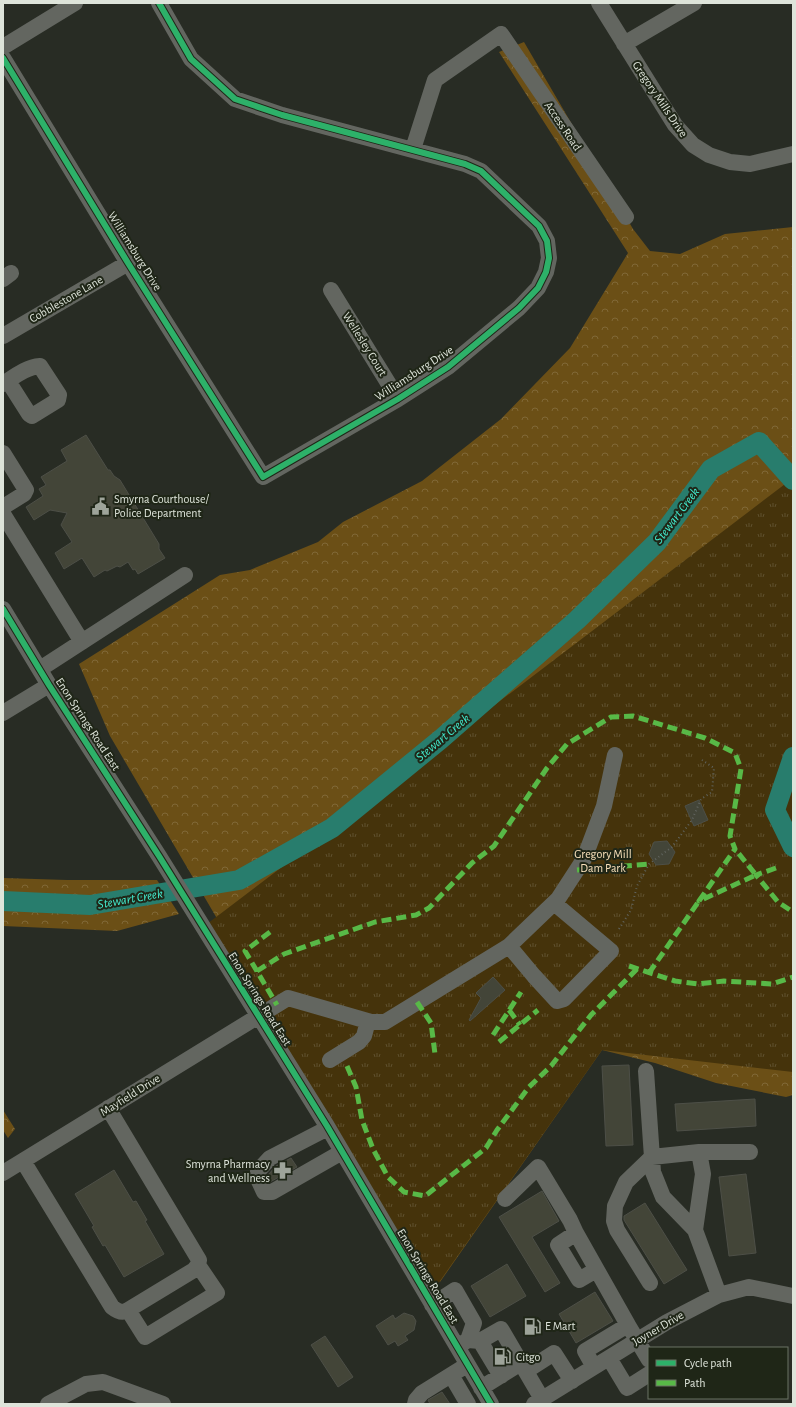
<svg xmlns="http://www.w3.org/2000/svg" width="796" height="1407" font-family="'Alegreya Sans',sans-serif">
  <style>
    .forest { fill: url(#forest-crowns) }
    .park { fill: url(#park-tufts) }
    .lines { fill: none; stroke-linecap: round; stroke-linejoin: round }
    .river { stroke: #287d6d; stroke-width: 20 }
    .building { fill: #434538; stroke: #4d4f47 }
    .path { stroke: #61645e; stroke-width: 2; stroke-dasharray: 1 3; stroke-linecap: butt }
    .minor { stroke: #636660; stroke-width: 16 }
    .quiet { stroke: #58b947; stroke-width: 5; stroke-dasharray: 10 5; stroke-linecap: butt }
    .cycleway-casing { stroke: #1f2617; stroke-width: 8 }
    .cycleway { stroke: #2db169; stroke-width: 6 }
    .labels { text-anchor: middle; stroke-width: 4; stroke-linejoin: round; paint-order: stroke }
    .street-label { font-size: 12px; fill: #dee4da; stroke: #1f2617 }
    .poi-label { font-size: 12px; fill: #dee4da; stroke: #1f2617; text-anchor: start }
    .park-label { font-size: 12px; fill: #f8e0ba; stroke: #1f2617 }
    .water-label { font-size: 13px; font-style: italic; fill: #43ecd0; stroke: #1f2617 }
  </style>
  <defs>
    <pattern id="forest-crowns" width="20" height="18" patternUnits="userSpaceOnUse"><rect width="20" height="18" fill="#6b4f16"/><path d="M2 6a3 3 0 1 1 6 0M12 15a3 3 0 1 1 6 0" fill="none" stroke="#806837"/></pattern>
    <pattern id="park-tufts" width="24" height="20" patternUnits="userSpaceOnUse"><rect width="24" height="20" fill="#45330b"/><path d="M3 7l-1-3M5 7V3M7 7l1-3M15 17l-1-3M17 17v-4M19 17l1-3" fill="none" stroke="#5f502e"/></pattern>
  </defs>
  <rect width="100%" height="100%" fill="#282c24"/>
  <path class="forest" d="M524 42 633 229 650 251 680 254 725 234 793 227V895L592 1017 793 977V1095L786 1097 716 1083 655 1063 602 1050 440 1282 222 927 110 736 79 664 220 575 250 570 318 542 343 522 422 481 501 419 570 348 628 253 499 52Z
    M3 878 67 880H157L179 914 117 931 3 926Z
    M3 1110 15 1129 8 1138 3 1130Z"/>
  <path class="park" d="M793 478V1072L602 1050 428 1298 203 927Z"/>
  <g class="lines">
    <path class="river" d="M793 757 775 810 793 847
      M3 901 90 905 239 880 332 828 441 739 577 620 657 542 711 469 759 442 793 480"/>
  </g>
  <path class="building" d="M86 435 108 470H110L114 476 120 480 159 544V549L165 558 138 574 135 569 133 570 128 562 120 567 117 566 107 571 105 570 94 577 82 558 64 569 55 553 72 542 61 525 67 513 50 510 34 520 26 507 43 496 39 489 46 485 41 477 67 461 61 450Z
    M699 800 708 820 694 826 685 806Z
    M667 841 675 852 669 864 656 865 649 854 654 842Z
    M493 977 505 990 470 1021 469 1020 481 998 476 993Z
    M629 1065 633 1145 606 1146 602 1066Z
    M755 1099 756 1126 677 1131 675 1104Z
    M291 1158 297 1167 270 1182 268 1175 276 1166Z
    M114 1170 133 1202 136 1201 147 1220 145 1221 164 1254 124 1277 105 1245 103 1246 92 1227 94 1226 75 1194Z
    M746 1174 756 1253 729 1256 719 1177Z
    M542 1191 559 1221 532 1237 560 1283 545 1292 499 1217Z
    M645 1203 687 1270 664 1284 624 1220V1216Z
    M507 1264 526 1296 490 1317 471 1286Z
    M595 1292 613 1321 576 1343 559 1314Z
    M404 1313 413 1316 416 1321 414 1330 405 1336 408 1340 398 1346 395 1341 388 1345 376 1326 393 1315 395 1319Z
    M325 1336 353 1377 338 1387 311 1345Z
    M442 1392 450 1404H430L428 1400Z"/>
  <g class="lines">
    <path class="path" d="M619 929 631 910 637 886 649 864 672 847 692 820 701 799 712 792 714 768 702 760"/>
    <path class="minor" d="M599 3 675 125 693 145 709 155 730 162 750 164 793 154
      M624 44 694 3
      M3 47 75 3
      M3 58 128 263 263 477 398 399 448 367 519 308 538 288 546 272 549 258 547 241 539 226 481 171 465 164 282 115 235 99 191 59 159 3
      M413 149 435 80 501 34 626 217
      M3 279 11 273
      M331 290 398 399
      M3 336 128 263
      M3 384C14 377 26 367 40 366L59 395 58 400 32 416 29 414 8 381
      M3 453 26 490 24 494 3 507
      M3 514 82 642
      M3 609 49 685 159 856 327 1126 491 1404
      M40 669 185 575
      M3 713 49 685
      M509 946 534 976 557 1001 564 999 611 951 554 903
      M330 1060 359 1042 364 1036 368 1021
      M646 1071 653 1172 663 1197 695 1230 719 1295
      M328 1128 270 1158 258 1171V1179L264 1192H272L342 1152
      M23 1161 112 1307C117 1311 122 1314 128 1310L194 1270 198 1265 199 1260 108 1108
      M3 1173 288 998 371 1022H385L509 946 558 899 584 859 604 806 615 755
      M505 1199 538 1167 570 1220 576 1233 628 1325
      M695 1230 703 1174 699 1152H750
      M576 1233 558 1245 579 1280 596 1270
      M650 1283 617 1230 614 1221 615 1206 626 1182 652 1157 699 1152
      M432 1305 455 1290 474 1323 468 1340 460 1345
      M128 1310 145 1337 217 1293 198 1265
      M468 1340 480 1341 501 1329 542 1399
      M480 1341 501 1376
      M609 1358 627 1388 649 1374
      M594 1367 585 1351 628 1325 649 1360
      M526 1371 554 1353 572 1381
      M451 1375 468 1404
      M481 1388 521 1363
      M48 1404 86 1384 103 1382 163 1404
      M415 1404 416 1400 422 1393 467 1365
      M534 1404 667 1322 719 1295 749 1287 793 1296"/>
    <path class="quiet" d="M776 868 756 875 778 902 793 912
      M577 870 649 864
      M270 932 245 951 277 1005
      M629 966 675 981 698 984 724 981 772 984 793 977
      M257 971 284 954 375 922 416 915 429 908 472 863 494 846 547 768 567 744 611 717 633 716 705 738 735 753 741 769 730 836 735 849 699 901 756 875 735 849
      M649 973 699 901
      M417 1002 431 1023 435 1054
      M509 1010 520 1025
      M493 1035 521 992
      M499 1042 538 1010
      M347 1066 356 1087 362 1120 373 1149 388 1177 404 1192 425 1196 486 1148 497 1130 529 1087 551 1066 591 1015 637 969"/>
    <defs>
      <path id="cycleway" d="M3 58 128 263 263 477 398 399 448 367 519 308 538 288 546 272 549 258 547 241 539 226 481 171 465 164 282 115 235 99 191 59 159 3
        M3 609 49 685 159 856 327 1126 491 1404"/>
    </defs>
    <use href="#cycleway" class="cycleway-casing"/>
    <use href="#cycleway" class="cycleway"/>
  </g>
  <defs>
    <symbol id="civic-bare" viewBox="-9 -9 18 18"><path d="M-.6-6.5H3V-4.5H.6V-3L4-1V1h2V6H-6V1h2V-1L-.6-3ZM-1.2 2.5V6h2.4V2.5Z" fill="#9ea49a" stroke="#1f2617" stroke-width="2.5" paint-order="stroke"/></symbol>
    <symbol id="pharmacy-bare" viewBox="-9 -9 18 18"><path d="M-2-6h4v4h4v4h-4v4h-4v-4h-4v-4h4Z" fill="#9ea49a" stroke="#1f2617" stroke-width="2.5" paint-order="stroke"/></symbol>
    <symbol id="fuel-bare" viewBox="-9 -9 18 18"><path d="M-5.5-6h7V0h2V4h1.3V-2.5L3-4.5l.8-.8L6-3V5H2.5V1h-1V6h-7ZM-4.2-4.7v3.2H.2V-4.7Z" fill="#9ea49a" stroke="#1f2617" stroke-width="2.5" paint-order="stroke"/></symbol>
  </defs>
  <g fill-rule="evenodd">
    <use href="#civic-bare" x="88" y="494" width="25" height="25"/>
    <use href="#pharmacy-bare" x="270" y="1158" width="25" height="25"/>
    <use href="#fuel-bare" x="520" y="1314" width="25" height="25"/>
    <use href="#fuel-bare" x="490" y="1344" width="25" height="25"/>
  </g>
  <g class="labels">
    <g class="street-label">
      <text transform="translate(660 99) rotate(56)" y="4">Gregory Mills Drive</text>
      <text transform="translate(563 126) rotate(56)" y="4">Access Road</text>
      <text transform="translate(135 251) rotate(58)" y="4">Williamsburg Drive</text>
      <text transform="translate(66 299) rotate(-30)" y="4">Cobblestone Lane</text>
      <text transform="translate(365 344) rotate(58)" y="4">Wellesley Court</text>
      <text transform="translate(414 373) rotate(-33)" y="4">Williamsburg Drive</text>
      <text transform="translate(88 724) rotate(57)" y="4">Enon Springs Road East</text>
      <text transform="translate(260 999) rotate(58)" y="4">Enon Springs Road East</text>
      <text transform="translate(130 1095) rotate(-32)" y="4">Mayfield Drive</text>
      <text transform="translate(428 1276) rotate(59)" y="4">Enon Springs Road East</text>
      <text transform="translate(658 1328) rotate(-30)" y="4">Joyner Drive</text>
    </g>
    <g class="poi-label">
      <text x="114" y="503">Smyrna Courthouse/<tspan x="114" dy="14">Police Department</tspan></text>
      <text x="270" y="1168" text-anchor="end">Smyrna Pharmacy<tspan x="270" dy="14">and Wellness</tspan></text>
      <text x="545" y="1330">E Mart</text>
      <text x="516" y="1361">Citgo</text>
    </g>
    <g class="park-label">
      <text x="603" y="858">Gregory Mill<tspan x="603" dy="14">Dam Park</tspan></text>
    </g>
    <g class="water-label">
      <text transform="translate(676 515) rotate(-53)" y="5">Stewart Creek</text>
      <text transform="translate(442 737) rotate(-40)" y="5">Stewart Creek</text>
      <text transform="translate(130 898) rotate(-10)" y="5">Stewart Creek</text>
    </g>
  </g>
  <rect width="796" height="1407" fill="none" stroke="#dee4da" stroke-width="8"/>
  <rect x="648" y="1347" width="140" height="52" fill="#1f2617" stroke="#6b7265"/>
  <rect x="656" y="1360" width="20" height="6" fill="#2db169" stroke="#6b7265"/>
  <text x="684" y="1367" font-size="12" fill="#dee4da">Cycle path</text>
  <rect x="656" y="1380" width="20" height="6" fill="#58b947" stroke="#6b7265"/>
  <text x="684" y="1387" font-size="12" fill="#dee4da">Path</text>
</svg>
